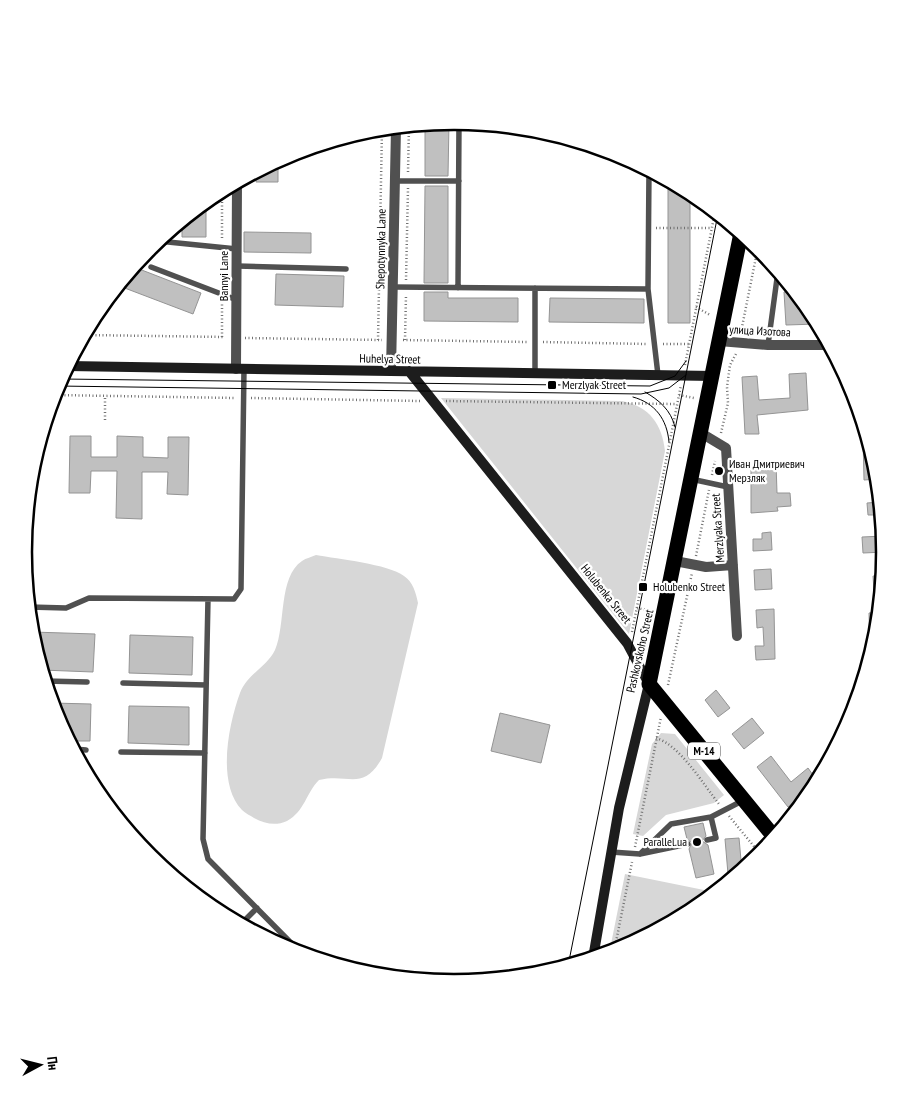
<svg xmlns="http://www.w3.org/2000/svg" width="909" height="1105" font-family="'PT Sans Narrow',sans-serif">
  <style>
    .green { fill: #d7d7d7 }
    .building { fill: #c0c0c0; stroke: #949494 }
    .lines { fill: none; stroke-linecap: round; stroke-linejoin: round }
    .path { stroke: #727272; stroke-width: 2.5; stroke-dasharray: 1 2.5; stroke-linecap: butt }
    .lane { stroke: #505050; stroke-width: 5.5 }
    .street { stroke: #505050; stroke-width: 10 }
    .secondary { stroke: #1d1d1d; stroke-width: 10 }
    .highway { stroke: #000; stroke-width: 15 }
    .tram { stroke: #000; stroke-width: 1 }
    .poi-dot { fill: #000; stroke: #fff; stroke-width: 2 }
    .labels { text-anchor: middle; stroke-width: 4.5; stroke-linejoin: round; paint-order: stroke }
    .shield { fill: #fff; stroke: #4c4c4c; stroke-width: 1 }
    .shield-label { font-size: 11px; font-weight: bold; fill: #000 }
    .street-label { font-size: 12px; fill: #000; stroke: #fff }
    .poi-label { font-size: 12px; fill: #000; stroke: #fff; text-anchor: start }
    .rim { fill: none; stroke: #000; stroke-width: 2.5 }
  </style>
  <rect width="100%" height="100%" fill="#fff"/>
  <path class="green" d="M441 398 622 401C650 407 662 424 665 451L629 634Z
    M316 555C338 559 388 564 404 576 413 582 416 593 418 603L382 758C363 792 349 773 319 780 306 793 305 811 287 821 276 826 265 824 254 818 251 816 245 813 242 810 216 783 229 723 240 693 247 674 267 667 275 650 286 625 278 577 302 561 306 558 312 557 316 555Z
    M661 733 675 734 724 795 714 803 666 815 643 836 633 834 652 744Z
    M625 874 704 890H719L694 911 619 951 609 954Z"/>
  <path class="building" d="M449 122 448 176H425V125Z
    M278 161V182H256V173Z
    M668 181 690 192V323H668Z
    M425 186H448V283H424Z
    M206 202V237H182V221Z
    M244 232 311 233V253L244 252Z
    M134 267 201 293 193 314 122 287 125 278Z
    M276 274 344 276 343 307 275 305Z
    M795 291 813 313 818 324 786 325 784 292Z
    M424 292H448V298H518V322L424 321Z
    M550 298 644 299V323L549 322Z
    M806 373 808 410 757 415 759 434H745L742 377 757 376 759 400 790 398 789 374Z
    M70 436H91V457H117V436L143 437V457L168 458V437H189L188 495 167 494 168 472H142V519L116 518 117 471H91L90 493H69Z
    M867 436 877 469 878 479 864 480 863 437Z
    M776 463 777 493H790L791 506 777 507 778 511 751 513V465Z
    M880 502 882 515H868L867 503Z
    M771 532 772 550 753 551V539H762V533Z
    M884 536 885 552 863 553 862 537Z
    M771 569 772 589 755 590 754 570Z
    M873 576H883L880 605H875Z
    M774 609 775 659 756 660 755 646H764L763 627 757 628 756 610Z
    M879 612 877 637 872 651H870L869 613Z
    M32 632 95 634 93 672 42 670Z
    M130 635 193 637 192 675 129 673Z
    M716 690 730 708 718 717 705 700Z
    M52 703 91 704 90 741H69L56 717Z
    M129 706 189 707V745L128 743Z
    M500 713 550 725 541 763 491 751Z
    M752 718 764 733 744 749 732 734Z
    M771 756 791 782 808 768 818 782 815 788 788 807 757 767Z
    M703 823 706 836 702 841 708 845 714 874 696 878 689 849 692 843 687 839 684 827Z
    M739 838 742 871 728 874 725 839Z"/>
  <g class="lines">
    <path class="path" d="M408 172 409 126
      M656 228H712
      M222 238V190
      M406 280 408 188
      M222 286V256
      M696 307 710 315
      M741 332 758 247
      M85 335 225 337
      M222 337V304
      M245 338 382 340
      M378 340 382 129
      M403 340 527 342
      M405 340 406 295
      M543 342 647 344
      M663 344H689
      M685 365 715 212
      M54 395 235 398
      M679 395 694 398
      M251 398 420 401
      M446 401 677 404
      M105 420V396
      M721 433 728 403 727 387 730 365 737 352
      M712 475 715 461
      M696 556 709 490
      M637 608 652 611
      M632 632 681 385
      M668 685 692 573
      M656 738C680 745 703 784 719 804
      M729 816 761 855
      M635 847 661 717
      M614 952 632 862"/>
    <path class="lane" d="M649 170 648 289 658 375
      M395 181H459
      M158 241 237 249
      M237 266 346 269
      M151 267 237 300
      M393 287 648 289
      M458 288 459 122
      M768 345 778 271
      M535 373V288
      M691 479 728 487
      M208 599 203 839 208 859 302 954
      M29 607 66 608 89 598 234 599 241 589 244 369
      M45 681 87 682
      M123 683 206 685
      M74 749 86 750
      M121 752 205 753
      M707 840 716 838 711 817
      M611 852 640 854 688 844
      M640 854 671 824 711 817 742 801
      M241 924 257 908"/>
    <path class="street" d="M719 341 768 345H829
      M236 369 237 183
      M391 371 396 128
      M701 433 726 448 737 636
      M675 561 706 567 733 565"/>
    <path class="secondary" d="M68 366 713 376
      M409 371 627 643 649 684 619 808 593 958"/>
    <path class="highway" d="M741 233 649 684 775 838"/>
    <path class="tram" d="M61 379 650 386 675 376 686 361
      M57 386 641 394 669 388 686 375
      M645 392C659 400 671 410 675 427
      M633 397C655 403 667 419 669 442
      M568 966 718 214"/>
  </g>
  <g class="poi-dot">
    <rect x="547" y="380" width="10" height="10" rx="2.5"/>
    <circle cx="719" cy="471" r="5"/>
    <rect x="638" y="582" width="10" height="10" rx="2.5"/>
    <circle cx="697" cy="842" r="5"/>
  </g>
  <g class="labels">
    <rect class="shield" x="688" y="742.5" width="32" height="17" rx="4"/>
    <g class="shield-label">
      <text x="704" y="755">М-14</text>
    </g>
    <g class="street-label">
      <text transform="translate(381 249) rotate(-89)" y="4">Shepotynnyka Lane</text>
      <text transform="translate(224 276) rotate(-90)" y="4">Bannyi Lane</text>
      <text transform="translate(760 331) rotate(3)" y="4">улица Изотова</text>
      <text transform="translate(390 359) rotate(1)" y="4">Huhelya Street</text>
      <text transform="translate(718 528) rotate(-94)" y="4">Merzlyaka Street</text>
      <text transform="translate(606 594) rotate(51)" y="4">Holubenka Street</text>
      <text transform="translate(640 651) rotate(-77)" y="4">Pashkovskoho Street</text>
    </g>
    <g class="poi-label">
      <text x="562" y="389">Merzlyak Street</text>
      <text x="729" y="468">Иван Дмитриевич<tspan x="729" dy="14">Мерзляк</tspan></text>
      <text x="653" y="591">Holubenko Street</text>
      <text x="687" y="846" text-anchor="end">Parallel.ua</text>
    </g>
  </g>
  <path d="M0 0H909V1105H0ZM32 552a422 422 0 1 1 844 0a422 422 0 1 1-844 0Z" fill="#fff" fill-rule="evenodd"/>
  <path class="rim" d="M32 552a422 422 0 1 1 844 0a422 422 0 1 1-844 0Z"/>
  <g transform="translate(40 1065) rotate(83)" stroke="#ffffff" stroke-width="4" paint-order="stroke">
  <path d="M0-4L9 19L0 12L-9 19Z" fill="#000000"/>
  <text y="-8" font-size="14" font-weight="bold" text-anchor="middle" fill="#000000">Пн</text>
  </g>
</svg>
